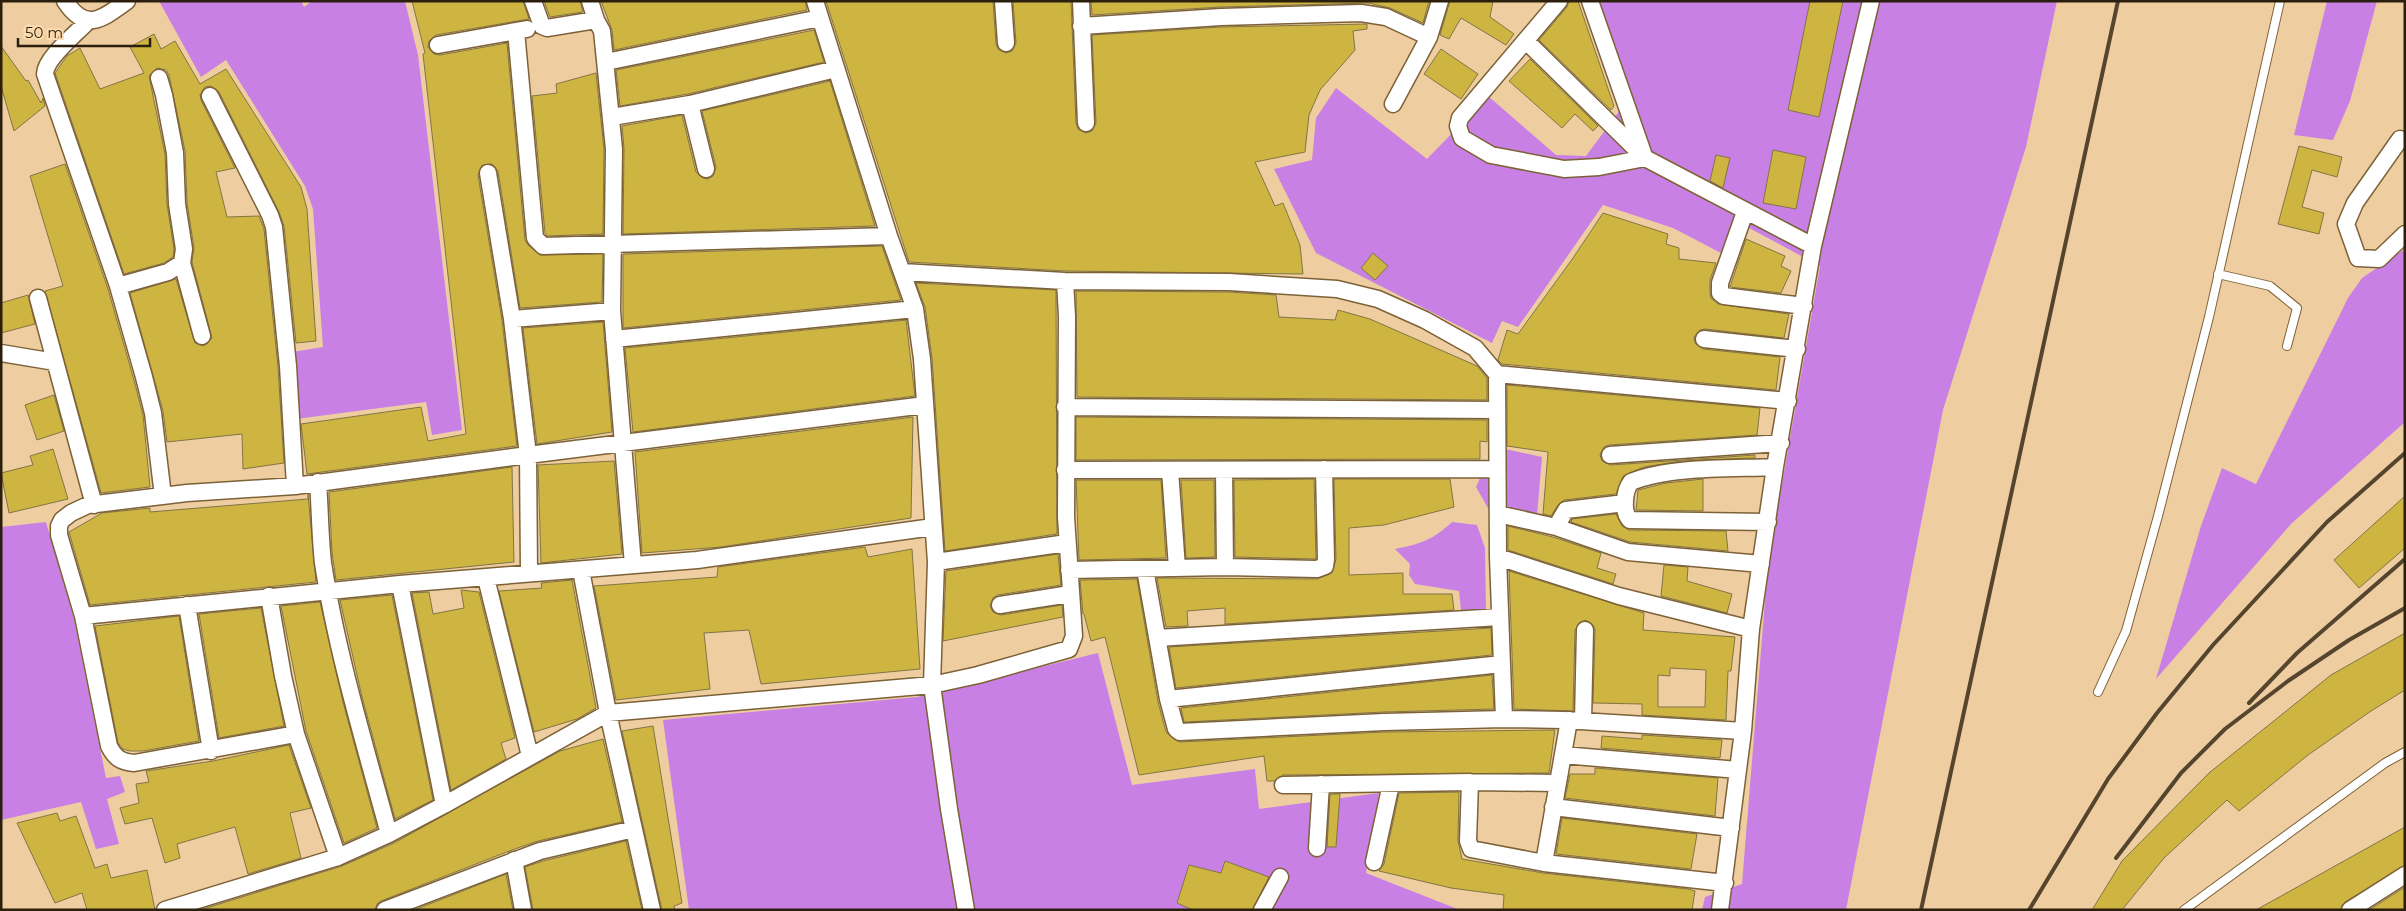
<svg xmlns="http://www.w3.org/2000/svg" width="2406" height="911" font-family="Montserrat,sans-serif">
  <style>
    .green { fill: #c980e5 }
    .building { fill: #ceb441; stroke: #817545; fill-rule: evenodd }
    .lines { fill: none; stroke-linecap: round; stroke-linejoin: round }
    .service-casing { stroke: #7d6137; stroke-width: 10 }
    .minor-casing { stroke: #7d6137; stroke-width: 19 }
    .service { stroke: #fff; stroke-width: 8 }
    .minor { stroke: #fff; stroke-width: 16 }
    .rail { stroke: #56452e; stroke-width: 4 }
  </style>
  <rect width="100%" height="100%" fill="#eecea1"/>
  <path class="green" d="M159 1H301L304 7 312 1H405L418 55 462 430 432 435 426 402 296 419 292 352 323 347 313 209 305 186 226 60 201 77Z
    M1585 1H2057L2026 147 1943 410 1846 910H1702L1705 897 1742 884 1768 564 1820 266 1736 221 1721 253 1673 228 1603 205 1518 327 1502 321 1492 343 1316 253 1274 169 1312 160 1316 118 1336 88 1427 159 1488 96 1556 155 1586 156 1620 110Z
    M2327 1H2377L2350 101 2333 140 2294 135Z
    M2405 249V422L2291 524 2156 679 2201 526 2222 468 2256 484 2348 298 2362 278Z
    M1505 449 1542 457 1537 515 1488 508 1476 487 1488 460Z
    M46 522 74 619 106 778 120 776 125 792 107 799 119 844 96 849 81 802 1 820V527Z
    M1452 522 1477 525 1485 548 1486 609 1482 612 1467 614 1461 610 1459 591 1415 584 1409 575 1410 564 1395 549C1420 544 1433 540 1452 522Z
    M1098 653 1132 785 1255 769 1259 809 1379 793 1366 873 1460 910H689L663 720 917 697Z"/>
  <path class="building" d="M412 1H523L529 19 436 35 429 41 428 47 434 54 440 55 507 43 525 240 528 245 540 255 603 254 602 302 520 308 498 171 492 164 482 165 478 175 502 320 517 446 307 474 301 424 421 407 428 441 466 434 423 54 425 53Z
    M544 1H580L583 12 550 17Z
    M601 1H805L807 10 614 50 612 30Z
    M826 1H993L996 44 998 49 1006 53 1012 51 1016 43 1013 1H1071L1076 123 1078 129 1086 133 1092 131 1096 123 1092 35 1221 27 1367 24V29L1353 31 1355 50 1320 90 1309 115 1305 152 1255 162 1275 206 1283 203 1300 245 1303 274 1065 271 909 262Z
    M1091 1H1429L1423 23 1390 8 1368 3 1221 7 1092 15Z
    M1450 1H1493L1490 17 1514 34 1506 45 1461 18 1449 39 1440 35Z
    M1569 1H1578L1614 106 1611 110 1539 40 1567 7Z
    M1810 1H1843L1819 117 1788 110Z
    M814 30 824 62 688 94 620 106 616 70Z
    M154 34 161 49 175 41 200 84 226 69 301 187 307 209 316 341 296 343 284 226 279 212 219 92 211 86 205 87 200 95 201 100 235 168 216 172 227 217 259 216 264 229 278 367 284 463 243 469 242 434 167 442 163 411 130 293 176 279 195 343 204 346 212 338 192 262 194 248 187 203 185 151 169 75 166 70 157 68 149 76 165 154 167 204 174 249 173 257 164 263 124 274 55 73 67 56 80 48 100 89 144 73 130 47Z
    M1 46 26 81 28 80 41 103 43 98 45 106 14 131 1 86Z
    M1441 49 1478 74 1461 99 1424 74Z
    M1530 59 1598 126 1593 131 1575 114 1562 128 1509 81Z
    M596 73 604 149 603 234 547 236 545 233 532 96 557 93 556 84Z
    M830 81 875 226 623 234 624 149 622 126 682 115 696 172 703 178 708 179 713 176 716 167 702 111Z
    M2299 146 2342 157 2337 177 2312 170 2302 207 2324 213 2319 234 2278 224Z
    M1773 150 1806 157 1796 209 1763 203Z
    M1716 155 1730 158 1723 188 1710 181Z
    M65 164 108 289 134 380 143 415 150 487 101 493 45 291 63 286 30 176Z
    M1603 213 1668 234 1666 244 1679 248V259L1716 263 1710 280V293L1711 298 1718 304 1789 314 1784 338 1705 329 1700 330 1694 337 1695 343 1703 349 1780 357 1776 390 1502 364 1498 360 1507 330 1518 334 1573 258Z
    M1746 239 1785 256 1781 266 1791 271 1781 293 1730 287Z
    M882 246 901 300 623 328V254Z
    M1373 253 1388 266 1375 280 1361 268Z
    M916 283 1056 290 1057 534 945 551 932 358 925 307Z
    M1076 291 1229 292 1276 295 1279 317 1335 320 1338 310 1370 319 1477 366 1487 378V400L1077 397Z
    M28 295 35 324 1 333V303Z
    M906 320 915 396 633 432 625 348Z
    M603 322 612 432 537 444 523 328Z
    M1507 385 1760 408 1757 435 1609 445 1604 447 1600 455 1602 461 1611 465 1755 455V458L1682 461 1644 467 1623 476 1616 494 1564 500 1558 505 1551 516 1543 514 1548 452 1507 446Z
    M54 395 64 431 37 440 25 405Z
    M913 417 911 518 721 547 642 553 635 452Z
    M1076 417 1487 420V442L1480 441V459L1076 460Z
    M53 449 68 499 9 513 1 473 33 465 30 456Z
    M614 461 622 554 541 563 538 465Z
    M512 467 514 562 336 580 332 552 329 492Z
    M1314 479 1316 559 1235 557 1234 480Z
    M1334 479H1450L1454 507 1384 525 1349 528V575L1403 573V594H1452L1454 610 1225 624V608L1187 611 1188 626 1166 627 1157 578 1317 579 1332 573 1336 559Z
    M1703 479V511L1636 510 1638 490 1666 483Z
    M1076 480H1161L1166 558 1079 560Z
    M1181 480H1214L1215 557 1186 558Z
    M308 494 316 582 90 605 69 532 102 513 150 508V512L308 499Z
    M2405 496V548L2359 588 2334 560Z
    M1616 514 1622 526 1629 530 1726 531 1728 551 1630 542 1571 522 1572 519Z
    M1508 526 1553 537 1601 553 1597 568 1616 574 1613 584 1508 550Z
    M865 547 868 557 912 549 920 669 761 684 749 630 704 633 710 689 616 700 594 586 717 577 718 567Z
    M1058 554 1061 585 998 595 993 598 990 606 993 612 1001 615 1062 605 1063 617 943 641 946 571Z
    M1664 565 1688 567 1687 581 1732 594 1727 613 1661 596Z
    M1509 571 1644 613 1643 630 1735 637 1731 671H1728L1726 720 1642 715V704L1593 703 1595 630 1593 625 1586 620 1580 622 1575 630 1573 711 1514 709ZM1670 668 1706 670 1705 707H1658V675L1670 676Z
    M1137 579 1158 702 1166 732 1175 740 1180 742 1384 732 1555 730 1549 773 1283 775 1274 781H1267L1264 756 1139 775 1105 637 1091 641 1084 614H1083L1080 580Z
    M572 580 596 708 577 719 534 732 499 591 542 588 541 583Z
    M461 590 479 592 515 738 501 743 506 759 451 790 412 593 429 592 433 614 464 608Z
    M392 595 433 800 395 819 362 697 340 600Z
    M320 602 343 702 377 828 344 843 306 731 281 606Z
    M261 608 284 726 219 738 199 614Z
    M179 616 199 741 143 751H130L123 749 118 743 95 626Z
    M1491 628 1492 655 1176 688 1169 647Z
    M2405 633V690L2371 711 2308 755 2239 811 2227 800 2164 858 2122 910H2092L2122 861 2209 773 2331 675Z
    M1492 675 1494 709 1384 712 1184 722 1181 708Z
    M653 726 682 903 674 906 675 910H662L622 731Z
    M1642 735 1722 740 1720 758 1601 748 1602 736 1642 739Z
    M603 739 622 822 538 841 512 850 381 901 377 904 375 910H200L342 866 394 843 560 751Z
    M289 745 311 808 290 813 301 858 248 874 235 827 177 844 180 858 165 863 152 818 125 824 120 808 139 803 136 784 149 782 146 771 213 761Z
    M1595 768 1718 778 1715 816 1565 798 1570 774H1595Z
    M1459 792 1458 841 1462 859 1543 873 1688 889 1695 891 1692 910H1503L1504 895 1451 888 1379 871 1384 864 1399 793Z
    M1330 794H1340L1336 847H1327Z
    M57 813 60 821 76 816 95 868 107 864 111 878 147 870 155 910H87L82 893 55 903 17 823Z
    M1562 818 1697 834 1691 869 1556 854Z
    M2405 827V865L2345 902 2340 910H2256Z
    M626 841 642 910H533L525 867 543 861Z
    M1225 861 1269 877 1252 910H1193L1177 903 1189 865 1221 873Z
    M506 874 513 910H414Z
    M2405 887V910H2369Z"/>
  <g class="lines">
    <defs>
      <path id="service" d="M2218 274 2270 286 2297 308 2287 346
        M2098 692 2126 631 2158 516 2209 317 2280 1
        M2184 910 2385 763 2405 752"/>
      <path id="minor" d="M65 1C86 33 102 19 127 1
        M533 1 542 26 547 28 596 20 602 31 614 149 612 311 633 565
        M590 1 596 20
        M815 1 889 236 915 309 922 359 936 562 932 685 949 809 966 910
        M1003 1 1006 43
        M1081 1 1086 123
        M1559 1 1460 118 1458 126 1462 138 1491 155 1564 169 1599 167 1645 158
        M1590 1 1643 153
        M88 21C77 33 45 58 45 74L118 286 144 377 153 413 163 496
        M1081 26 1221 17 1361 13 1386 17 1429 37
        M516 31 535 238 543 246 889 236
        M1526 41 1645 158 1813 246
        M438 45 527 29
        M606 62 820 18
        M210 96 270 215 274 227 288 366 295 486
        M690 104 706 169
        M1393 104 1429 37 1440 1
        M612 117 690 104 836 69
        M2400 139 2355 203 2346 224 2358 258 2379 259 2405 234
        M488 173 512 319 612 311
        M1745 212 1720 283V293L1724 296 1804 306
        M182 263 202 336
        M902 272 1065 281 1229 282 1337 289 1378 299 1425 320 1475 348 1497 374 1788 401
        M118 286 168 272 182 263 184 249 177 204 175 153 164 95 159 78
        M38 298 94 505
        M512 319 528 455 925 405
        M614 339 915 309
        M1704 339 1797 349
        M1 353 55 362
        M1497 374 1498 557 1504 719
        M1065 407 1497 410
        M1610 455 1781 443
        M1065 470 1497 469
        M1170 470 1177 568
        M1224 470 1225 567
        M318 482C320 509 320 536 323 563 337 654 365 745 389 834
        M1498 514 1556 527 1628 552 1761 564
        M1768 522 1630 520C1622 512 1624 491 1631 482 1670 466 1733 469 1775 467
        M1556 527 1566 510 1625 503
        M1498 557 1619 596 1751 629
        M936 562 1067 543
        M1145 569 1168 699 1176 729 1180 732 1384 722 1504 719 1564 720 1743 731
        M581 570 608 713 652 910
        M1069 570 1225 567 1317 569 1325 566 1326 559 1324 469
        M486 578 530 756
        M400 584 444 805
        M269 596 283 676 296 734 338 857
        M187 605 211 751
        M1000 605 1070 594
        M83 616 400 584 697 560 933 527
        M1157 638 1500 617
        M1168 699 1502 664
        M1583 721 1585 630
        M296 734 134 763C121 762 115 758 109 746L83 616 59 535V526L62 520 71 513 88 505 187 493 295 486 528 455 529 572
        M1563 755 1738 770
        M1470 782 1468 841 1471 849 1544 863 1725 883
        M1283 785 1470 782 1557 783
        M1553 807 1731 828
        M1317 848 1321 784
        M514 860 523 910
        M1374 862 1391 784
        M1544 863 1569 720
        M165 910 338 857 389 834 444 805 608 713 932 685 978 675 1069 649 1074 636 1066 517 1067 316 1065 281
        M385 910 540 851 634 829
        M1262 910 1280 877
        M1720 910 1743 731 1751 629 1775 467 1813 246 1871 1
        M2350 910 2405 875"/>
    </defs>
    <use href="#service" class="service-casing"/>
    <use href="#minor" class="minor-casing"/>
    <use href="#service" class="service"/>
    <use href="#minor" class="minor"/>
    <path class="rail" d="M2249 703 2297 653 2405 559
      M2116 858 2181 773 2225 729 2288 681 2349 640 2405 608
      M1921 910 2118 1
      M2029 910 2108 779 2157 713 2213 645 2327 522 2405 453"/>
  </g>
  <rect width="2406" height="911" fill="none" stroke="#2a1e0d" stroke-width="5"/>
  <path d="M18 38v8h132v-8" fill="none" stroke="#2a1e0d" stroke-width="2.5"/>
  <text x="25" y="38" font-size="15" fill="#2a1e0d" stroke="#fcdbae" stroke-width="4" paint-order="stroke">50 m</text>
</svg>
